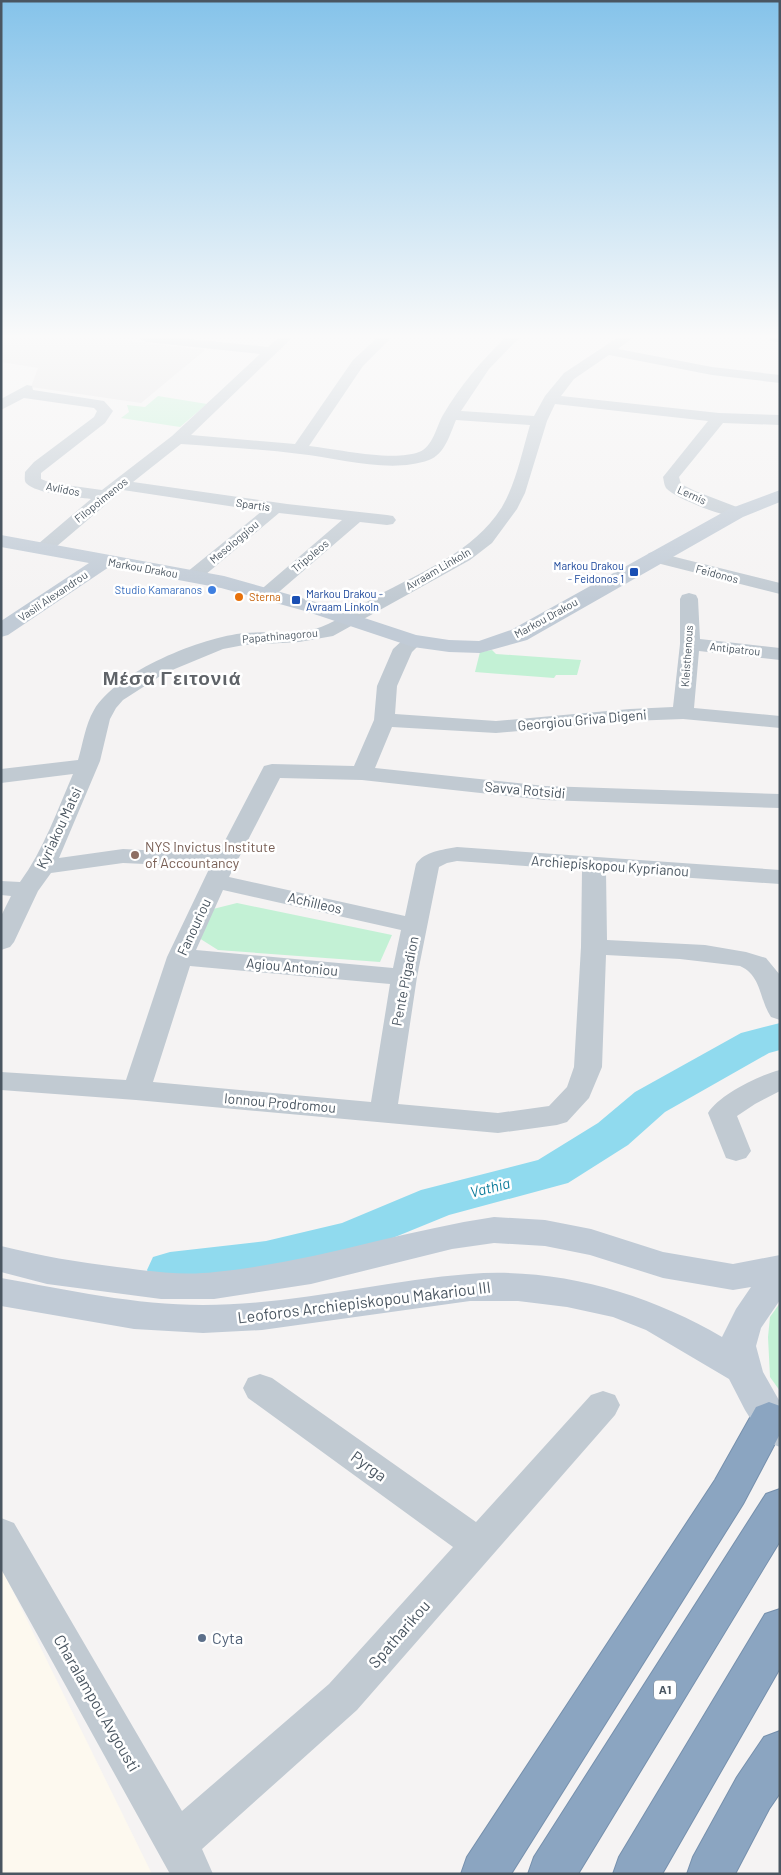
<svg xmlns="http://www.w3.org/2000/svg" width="781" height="1875" font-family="Barlow,sans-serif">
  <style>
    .commercial { fill: #fdf9ef }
    .education { fill: #e6e4e5 }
    .green { fill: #c3f1d5 }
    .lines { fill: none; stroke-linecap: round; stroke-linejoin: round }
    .river { fill: #90daee; fill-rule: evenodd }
    .highway-casing { stroke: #7690ad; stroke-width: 2 }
    .street { fill: #c1cad2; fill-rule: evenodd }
    .secondary { fill: #c1cbd6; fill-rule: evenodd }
    .highway { fill: #8ba5c1; fill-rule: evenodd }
    .transit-dot { fill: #1a4fb4; stroke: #fff; stroke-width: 2 }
    .shop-dot { fill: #3f7fe0; stroke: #fff; stroke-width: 2 }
    .food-dot { fill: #e8710a; stroke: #fff; stroke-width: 2 }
    .education-dot { fill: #8d6e63; stroke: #fff; stroke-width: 2 }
    .service-dot { fill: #5c6f8a; stroke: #fff; stroke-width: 2 }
    .labels { text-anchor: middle; stroke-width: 5; stroke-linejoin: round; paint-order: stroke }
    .far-street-label { font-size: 11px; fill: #4a5661; stroke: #fff }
    .far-transit-label { font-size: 11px; fill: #164399; stroke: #fff; text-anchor: end }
    .far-shop-label { font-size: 11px; fill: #366cbe; stroke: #fff; text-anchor: end }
    .far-food-label { font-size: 11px; fill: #c56008; stroke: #fff; text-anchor: start }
    .shield { fill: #fff; stroke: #808990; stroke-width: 1 }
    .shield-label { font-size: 12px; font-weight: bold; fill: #4a5661 }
    .street-label { font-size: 14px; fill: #4a5661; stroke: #fff }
    .education-label { font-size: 14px; fill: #785e54; stroke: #fff; text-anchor: start }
    .water-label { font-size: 15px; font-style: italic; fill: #0c7c9b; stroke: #fff }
    .near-street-label { font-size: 16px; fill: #4a5661; stroke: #fff }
    .near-service-label { font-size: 16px; fill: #4e5e75; stroke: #fff; text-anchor: start }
    .district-label { font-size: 19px; font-weight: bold; letter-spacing: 1px; fill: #5f6368; stroke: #fff }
  </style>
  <rect width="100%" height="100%" fill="#f5f3f3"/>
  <path class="commercial" d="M1 1567 152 1874H1Z"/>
  <path class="education" d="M1 338H105L205 350 141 403 31 387 38 368 1 362Z"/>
  <path class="green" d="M158 396 207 404 180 427 121 418 129 412 127 405 145 407Z
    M492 650 496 654 581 660 577 675H556L554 678 475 672 480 652Z
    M237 903 392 935 380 962 218 950 199 938 209 910Z
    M780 1303V1391L770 1377 768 1337 770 1317Z"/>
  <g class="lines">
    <path class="river" d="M780 1023V1050L769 1053 665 1112 628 1145 568 1183 449 1215 351 1255 266 1277 170 1288 153 1283 147 1270 153 1257 170 1252 266 1241 342 1223 421 1190 538 1160 598 1123 635 1092 741 1033Z"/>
    <defs>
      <path id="highway" d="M769 1402 780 1406V1434L743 1504 511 1874H461L467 1857 715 1480 756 1407Z
        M780 1489V1541L578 1874H528L534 1857 766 1494Z
        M780 1609V1668L662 1874H613L619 1857 765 1614Z
        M780 1731V1793L769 1809 735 1874H687L693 1857 737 1777 764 1737Z"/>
    </defs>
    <use href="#highway" class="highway-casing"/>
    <path class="street" d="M139 338H181L268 347 278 338H292L191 435 295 444 353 360 377 338H391L363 366 309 446C337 449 393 462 419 452 433 447 436 427 443 415 460 386 481 361 505 338H519L489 369 461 411 534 416 545 396 564 373 617 338H632L618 349 712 367 780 375V383L712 375 609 355 574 379 561 396 719 413 780 415V425L723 423 679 477 681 484 695 491 742 509 745 513 742 517C730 520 674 498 666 488 664 485 664 481 663 477L708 421 555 404 547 421 525 493 517 509 492 543 470 560 333 636 299 642 244 645 223 649 165 673 123 700 116 708 110 719 100 761 59 858 123 849 218 854 264 766 272 764 354 766 374 720 377 686 393 649 406 637 413 635 420 637 423 641 412 652 397 686 395 714 496 721 630 709 673 707 680 644V599L682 595 689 593 696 595 698 599 700 639 780 648V660L699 651 694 708 780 716V728L683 719 630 721 496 733 392 727 375 768 545 786 780 794V808L545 800 362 780 280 778 229 877 405 916 416 864C425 851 442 850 457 847L780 870V884L606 872 607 940 705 945 746 952 766 958 780 975V1020L771 1017C759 999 762 976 740 966L680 959 606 955 602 1067 589 1098 567 1122 557 1125 498 1133 136 1100 1 1090V1072L126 1080 167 957 210 867 123 863 51 873 38 891 14 942 10 947 1 950V916L11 896 1 895V881L20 882C44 849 57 811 73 774L1 783V769L78 760C83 744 85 725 94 710 117 671 202 637 245 633 268 631 300 635 321 627 340 620 359 606 377 596 421 572 474 552 502 507 516 483 522 452 530 425L456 420C450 434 445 454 429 460 391 474 339 458 300 454 261 449 221 447 181 444L133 482 287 504 387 515 393 516 396 520 393 524 387 525 360 522 273 597 266 599 259 597 257 593 342 520 279 513 199 580 193 581 187 580 184 576 187 572 262 511 123 490 50 552 44 553 38 552 35 548 38 544 91 499C77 497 36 494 26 483 24 480 25 476 25 472L34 462 94 417 97 411 94 408 24 398 1 410V399L27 385 32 386 33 390 104 401 113 411 105 423 41 473V479L51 483 102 490 172 436 260 354 146 342ZM457 861 582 870 581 947 574 1067 567 1087 549 1106 498 1113 398 1104 417 977 439 867 447 863ZM223 890 401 930 393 968 196 950ZM190 966 390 984 371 1102 153 1082Z
      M769 338H780V342L771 341Z
      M655 552 780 583V594L649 561 646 557 649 553Z
      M780 1070V1091L755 1104 737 1116 751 1151 746 1158 736 1161 726 1158 708 1113C719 1095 759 1075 780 1070Z
      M260 1374 272 1378 476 1522 591 1395 603 1391 615 1395 620 1405 615 1415 357 1710 202 1849 213 1874H170L1 1569V1518L14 1523 182 1811 329 1684 453 1547 248 1398 243 1388 248 1378Z"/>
    <path class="secondary" d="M780 490V502L743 517 527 640 480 653 449 652 413 647 305 611 221 588 109 567 8 635 1 637V621L89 563 1 547V535L224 576 319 603 416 635 449 640 479 641 511 630 729 509Z
      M494 1217 545 1220 591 1229 663 1252 733 1264 780 1255V1300L761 1328 756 1346 763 1372 780 1402V1447L767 1442 760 1434 745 1410 729 1379 646 1330 613 1317 567 1307 518 1301H470L262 1330 203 1333 134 1329 1 1306V1278C68 1290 135 1305 203 1305 293 1305 380 1281 469 1274 557 1267 647 1293 722 1337L736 1309 751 1287 733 1290 663 1278 590 1255 545 1246 494 1243 452 1249 311 1284 214 1299H161L47 1284 1 1272V1246C41 1256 77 1262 117 1267 149 1271 182 1276 215 1272 310 1263 400 1231 494 1217Z"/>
    <use href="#highway" class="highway"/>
  </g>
  <linearGradient id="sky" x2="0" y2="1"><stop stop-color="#85c3ea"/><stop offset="0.56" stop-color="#fafafa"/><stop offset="1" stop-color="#fafafa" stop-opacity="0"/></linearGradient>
  <rect width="781" height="600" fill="url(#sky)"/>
  <g class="transit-dot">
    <rect x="629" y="567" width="10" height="10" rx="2.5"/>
    <rect x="291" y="595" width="10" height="10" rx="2.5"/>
  </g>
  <circle class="shop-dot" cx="212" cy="590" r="5"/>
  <circle class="food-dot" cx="239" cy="597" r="5"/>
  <circle class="education-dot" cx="135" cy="855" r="5"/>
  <circle class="service-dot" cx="202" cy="1638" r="5"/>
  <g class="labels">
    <g class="far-street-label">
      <text transform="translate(63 489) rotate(11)" y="4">Avlidos</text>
      <text transform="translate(692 495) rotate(24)" y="4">Lernis</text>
      <text transform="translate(101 500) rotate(-39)" y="4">Filopoimenos</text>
      <text transform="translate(253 505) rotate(8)" y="4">Spartis</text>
      <text transform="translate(234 542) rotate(-40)" y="4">Mesologgiou</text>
      <text transform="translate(310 556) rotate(-40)" y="4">Tripoleos</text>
      <text transform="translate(143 568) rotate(10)" y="4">Markou Drakou</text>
      <text transform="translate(438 569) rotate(-30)" y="4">Avraam Linkoln</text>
      <text transform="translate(717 574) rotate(15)" y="4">Feidonos</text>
      <text transform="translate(53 596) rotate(-34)" y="4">Vasili Alexandrou</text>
      <text transform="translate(546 618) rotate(-29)" y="4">Markou Drakou</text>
      <text transform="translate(280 636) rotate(-5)" y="4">Papathinagorou</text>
      <text transform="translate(735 649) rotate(6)" y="4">Antipatrou</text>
      <text transform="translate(687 656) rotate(-86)" y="4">Kleisthenous</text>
    </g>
    <g class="far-transit-label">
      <text x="624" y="570">Markou Drakou<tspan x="624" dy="13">- Feidonos 1</tspan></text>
      <text x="306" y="598" text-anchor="start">Markou Drakou -<tspan x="306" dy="13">Avraam Linkoln</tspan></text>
    </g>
    <g class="far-shop-label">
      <text x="202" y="594">Studio Kamaranos</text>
    </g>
    <g class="far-food-label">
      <text x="249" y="601">Sterna</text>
    </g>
    <rect class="shield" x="654" y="1680.5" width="22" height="19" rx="4"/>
    <g class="shield-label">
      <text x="665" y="1694">A1</text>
    </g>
    <g class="street-label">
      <text transform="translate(582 720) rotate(-5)" y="5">Georgiou Griva Digeni</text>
      <text transform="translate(525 790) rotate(5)" y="5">Savva Rotsidi</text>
      <text transform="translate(59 828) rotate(-65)" y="5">Kyriakou Matsi</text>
      <text transform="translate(610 866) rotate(4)" y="5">Archiepiskopou Kyprianou</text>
      <text transform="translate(315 903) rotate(13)" y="5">Achilleos</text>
      <text transform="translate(194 927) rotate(-65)" y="5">Fanouriou</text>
      <text transform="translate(292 967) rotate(5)" y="5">Agiou Antoniou</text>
      <text transform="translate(405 981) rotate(-79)" y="5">Pente Pigadion</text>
      <text transform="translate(280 1103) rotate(5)" y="5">Ionnou Prodromou</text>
    </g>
    <g class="education-label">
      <text x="145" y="852">NYS Invictus Institute<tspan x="145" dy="16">of Accountancy</tspan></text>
    </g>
    <g class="water-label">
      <text transform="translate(490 1188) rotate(-14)" y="5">Vathia</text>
    </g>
    <g class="near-street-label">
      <text transform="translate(364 1302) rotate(-7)" y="6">Leoforos Archiepiskopou Makariou III</text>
      <text transform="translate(369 1466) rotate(36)" y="6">Pyrga</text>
      <text transform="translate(399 1634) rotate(-49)" y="6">Spatharikou</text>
      <text transform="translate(97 1703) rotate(60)" y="6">Charalampou Avgousti</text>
    </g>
    <g class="near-service-label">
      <text x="212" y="1644">Cyta</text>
    </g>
    <g class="district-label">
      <text x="172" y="685">Μέσα Γειτονιά</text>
    </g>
  </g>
  <rect width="781" height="1875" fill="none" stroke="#4a5661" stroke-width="5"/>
</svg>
